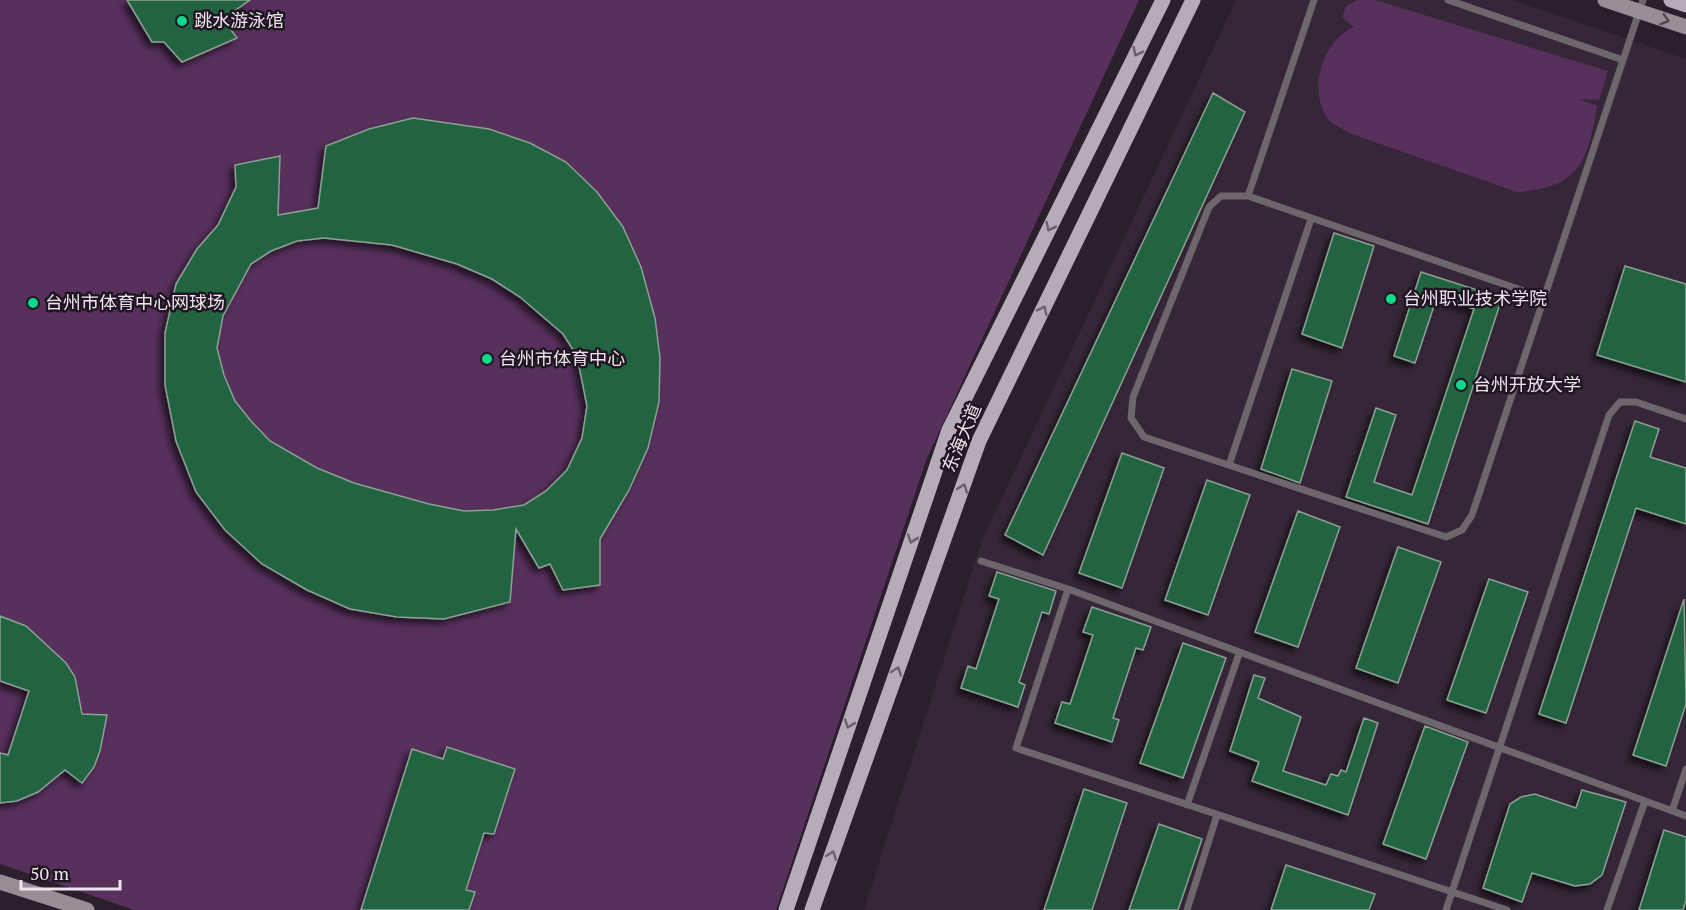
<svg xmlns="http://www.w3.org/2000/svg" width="1686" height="910" font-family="'PT Serif','Noto Sans SC',serif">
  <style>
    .built { fill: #362738 }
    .green { fill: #57305c }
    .building { fill: #216443; stroke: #8c9f93; stroke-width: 1.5; fill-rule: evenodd; filter: url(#shadow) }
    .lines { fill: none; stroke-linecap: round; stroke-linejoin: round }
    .lane { stroke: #6d676d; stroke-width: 7 }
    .secondary { stroke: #968d97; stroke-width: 15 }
    .primary { stroke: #b6abb8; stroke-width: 15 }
    .oneway { stroke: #4f4650 }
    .oneway2 { stroke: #6b606c }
    .poi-dot { fill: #0ed98a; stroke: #201621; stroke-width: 2 }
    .labels { text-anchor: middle; stroke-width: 5; stroke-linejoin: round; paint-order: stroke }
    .poi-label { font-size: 18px; fill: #ece5ed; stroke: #201621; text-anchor: start }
    .street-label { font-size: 18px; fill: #ece5ed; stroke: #201621 }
  </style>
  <defs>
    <filter id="shadow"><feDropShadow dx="-4.5" dy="4.5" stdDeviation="3" flood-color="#0009"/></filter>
  </defs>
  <rect width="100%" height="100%" fill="#2a1f2b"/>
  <path class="built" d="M1236 0H1513L1686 59V910H864L982 540Z"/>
  <path class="green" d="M0 0H1139L927 458 776 910H134L0 864Z
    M1357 0H1375L1608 71 1599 100 1579 99 1597 106C1588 162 1579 188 1517 192L1349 133C1343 129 1334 125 1329 120 1306 91 1323 40 1354 27L1342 17 1346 6Z"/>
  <path class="building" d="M127 0H250L223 19 237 38 182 62 164 42H152Z
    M1213 93 1245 112 1043 555 1005 535Z
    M413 118 489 129 530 143 566 162 597 192 623 227 641 267 655 318 660 358 659 402 648 448 629 490 600 539V585L563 590 550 564 539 568 516 529 510 602 444 619 397 617 350 609 307 590 262 564 225 530 196 492 176 441 165 385V333L176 284 197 249 218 225 236 187 235 165 280 156 278 215 318 208 326 146 369 129ZM324 238 392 245 457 264 492 279 520 297 563 334 577 356 587 406 582 438 567 470 546 491 524 505 493 510 464 511 429 504 354 483 317 468 270 441 251 421 235 401 224 375 217 348 223 316 251 264 271 251 297 241Z
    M1334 233 1374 246 1342 348 1302 334Z
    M1625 266 1686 284V382L1597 355Z
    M1421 272 1502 298 1428 524 1346 497 1376 408 1396 415 1374 482 1412 495 1474 309 1437 297 1415 363 1394 356Z
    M1292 369 1332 381 1300 483 1261 469Z
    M1635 421 1659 429 1650 457 1686 468V524L1636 508 1566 723 1539 714Z
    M1122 453 1164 468 1122 588 1079 573Z
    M1207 480 1250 495 1208 615 1165 600Z
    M1298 511 1340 527 1298 647 1255 632Z
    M1398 547 1441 562 1398 683 1356 668Z
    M997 572 1056 591 1049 614 1042 612 1019 682 1025 685 1018 707 961 688 968 666 976 669 999 599 989 596Z
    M1489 579 1528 592 1486 713 1447 700Z
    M1684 599 1686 704 1666 766 1633 755Z
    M1092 607 1151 627 1143 650 1136 648 1113 718 1119 720 1112 742 1055 723 1062 702 1070 704 1093 635 1083 632Z
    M0 616 26 626 66 663 75 677 82 714 107 715 100 751 94 767 82 783 65 770 38 792 17 801 0 803V753L8 755 29 691 0 681Z
    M1183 643 1226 658 1183 778 1140 763Z
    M1254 675 1265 678 1258 698 1301 717 1283 771 1326 785 1331 774 1338 776 1341 770 1346 772 1364 718 1378 723 1348 815 1252 781 1259 762 1230 751Z
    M1425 726 1468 742 1426 859 1383 844Z
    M447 747 515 769 494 834 484 833 466 890 475 892 469 910H361L412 749 443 759Z
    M1084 789 1127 803 1092 910H1044Z
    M1582 790 1626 802 1602 875 1590 884 1575 886 1532 873 1522 902 1483 888 1510 804 1521 797 1535 794 1576 808Z
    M1159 824 1202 839 1178 910H1129Z
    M1664 830 1686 837V900L1683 910H1639Z
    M1286 865 1375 894 1369 910H1271Z"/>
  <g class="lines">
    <path class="lane" d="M1448 0 1623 60
      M1248 196 1314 0
      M1544 298 1248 196H1221L1209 207 1133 397 1131 418 1144 437 1446 537 1462 530 1472 515 1643 0
      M1229 465 1311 219
      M981 561 1068 589 1686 816
      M1068 589 1016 748 1507 910
      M1187 805 1239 654
      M1672 811 1686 769
      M1187 910 1217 815
      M1446 910 1609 415 1620 402H1636L1686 419
      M1607 910 1645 801"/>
    <path class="secondary" d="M1605 0 1686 27
      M0 882 87 910"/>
    <path class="primary" d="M1671 0 1686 5
      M786 910 949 430 1163 0
      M812 910 979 441 1193 0"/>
  </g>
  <defs><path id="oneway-chevron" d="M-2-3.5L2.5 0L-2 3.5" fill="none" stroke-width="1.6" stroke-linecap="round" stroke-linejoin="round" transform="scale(1.5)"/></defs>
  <use class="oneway" href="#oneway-chevron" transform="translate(1665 20) rotate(18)"/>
  <g class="oneway2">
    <use href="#oneway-chevron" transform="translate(1137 52) rotate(116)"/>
    <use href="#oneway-chevron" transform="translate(1050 227) rotate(116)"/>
    <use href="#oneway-chevron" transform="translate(1043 310) rotate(-64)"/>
    <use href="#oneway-chevron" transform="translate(963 488) rotate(-70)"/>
    <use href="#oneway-chevron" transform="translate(912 539) rotate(109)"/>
    <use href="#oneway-chevron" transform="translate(897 671) rotate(-70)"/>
    <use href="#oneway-chevron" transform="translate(849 724) rotate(109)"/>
    <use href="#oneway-chevron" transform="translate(832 855) rotate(-70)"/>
  </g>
  <g class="poi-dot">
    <circle cx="182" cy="21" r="6"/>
    <circle cx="1391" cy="299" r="6"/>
    <circle cx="33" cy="303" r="6"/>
    <circle cx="487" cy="359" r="6"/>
    <circle cx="1461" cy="385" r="6"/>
  </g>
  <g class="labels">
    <g class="poi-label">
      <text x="194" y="27">跳水游泳馆</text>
      <text x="1403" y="305">台州职业技术学院</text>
      <text x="45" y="309">台州市体育中心网球场</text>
      <text x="499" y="365">台州市体育中心</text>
      <text x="1473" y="391">台州开放大学</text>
    </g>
    <g class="street-label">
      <text transform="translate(962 438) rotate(-67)" y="6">东海大道</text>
    </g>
  </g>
  <path d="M21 880v9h99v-9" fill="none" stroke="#ece5ed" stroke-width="3"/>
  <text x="30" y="880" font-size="18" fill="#ece5ed" stroke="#201621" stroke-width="4.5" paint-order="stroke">50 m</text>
</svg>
